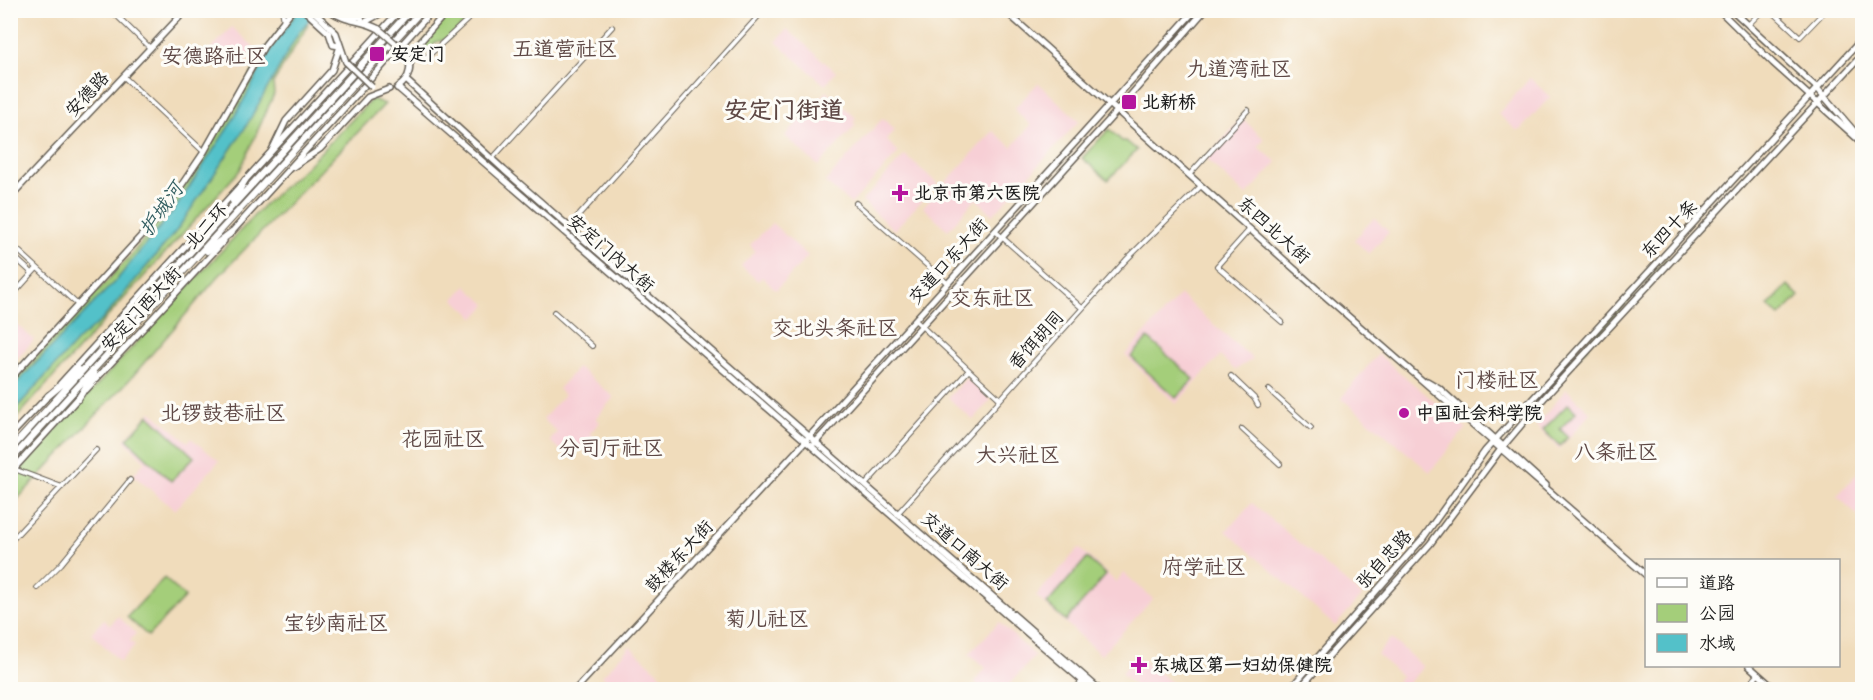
<svg xmlns="http://www.w3.org/2000/svg" width="1873" height="700" font-family="Kalam,'LXGW WenKai TC',sans-serif">
  <style>
    .built { fill: #f7cfd5 }
    .green { fill: #a4ce7a; stroke: #60754b; stroke-width: 1.5 }
    .water { fill: #53c1c9; stroke: #386e72; stroke-width: 1.5 }
    .lines { fill: none; stroke-linecap: round; stroke-linejoin: round }
    .street-casing { stroke: #665f54; stroke-width: 6 }
    .secondary-casing { stroke: #665f54; stroke-width: 8 }
    .primary-casing { stroke: #665f54; stroke-width: 8 }
    .highway-casing { stroke: #665f54; stroke-width: 8 }
    .street { stroke: #fff; stroke-width: 4 }
    .secondary { stroke: #fff; stroke-width: 5 }
    .primary { stroke: #fff; stroke-width: 5 }
    .highway { stroke: #fff; stroke-width: 6 }
    .primary-bridge-casing { stroke: #665f54; stroke-width: 8; stroke-linecap: butt }
    .primary-bridge { stroke: #fff; stroke-width: 5 }
    .poi-dot { fill: #b5179e; stroke: #fdfcf7; stroke-width: 2 }
    .labels { text-anchor: middle; stroke-width: 6; stroke-linejoin: round; paint-order: stroke }
    .poi-label { font-size: 18px; font-weight: bold; fill: #1c1c1c; stroke: #fdfcf7; text-anchor: start }
    .street-label { font-size: 18px; fill: #1c1c1c; stroke: #fdfcf7 }
    .water-label { font-size: 20px; font-style: italic; fill: #325e61; stroke: #fdfcf7 }
    .quarter-label { font-size: 21px; fill: #5e4845; stroke: #fdfcf7 }
    .district-label { font-size: 24px; font-weight: bold; fill: #5e4845; stroke: #fdfcf7 }
  </style>
  <rect width="100%" height="100%" fill="#fdfcf7"/>
  <filter id="ink" filterUnits="userSpaceOnUse"><feTurbulence type="fractalNoise" baseFrequency=".0167" numOctaves="2"/><feDisplacementMap in="SourceGraphic" scale="12" xChannelSelector="R" yChannelSelector="G"/><feConvolveMatrix kernelMatrix="1 2 1 2 8 2 1 2 1" color-interpolation-filters="sRGB"/></filter>
  <filter id="wash" filterUnits="userSpaceOnUse"><feTurbulence type="fractalNoise" baseFrequency=".008" numOctaves="4" result="noise"/><feDisplacementMap in="SourceGraphic" scale="24" xChannelSelector="R" yChannelSelector="G"/><feGaussianBlur stdDeviation="1.35" result="paint"/><feColorMatrix in="noise" values="0 0 0 0 0 0 0 0 0 0 0 0 0 0 0 0 0 1.4 0 .05"/><feComposite in="paint" operator="in"/></filter>
  <g filter="url(#wash)">
    <rect width="100%" height="100%" fill="#f0dcbb"/>
    <path class="built" d="M232 27 254 47 242 70 229 58H218L210 50Z
      M787 29 836 72 825 85 776 42Z
      M1530 78 1550 97 1520 130H1516L1498 114Z
      M1038 83 1079 121 993 215 976 199 948 230 923 207 993 131 1012 147 1031 125 1014 109Z
      M827 91 856 118 853 122 856 125 818 166 785 136Z
      M883 118 895 130 886 140 899 152 851 204 825 182Z
      M1242 118 1264 139 1258 147 1277 162 1246 196 1206 159Z
      M905 155 938 184 894 230 862 201Z
      M1374 218 1389 232 1369 254 1354 240Z
      M772 223 808 256 776 290 762 277 758 281 741 266 755 251 750 245Z
      M466 286 487 305 475 318 454 299Z
      M1180 295 1253 359 1235 370 1220 356 1176 404 1125 355Z
      M10 318 34 340 11 365H10Z
      M1378 354 1466 428 1430 472 1341 398Z
      M578 367 614 397 596 418 600 422 590 433 598 441 587 453 579 446 569 458 550 441 557 432 543 419 564 395 558 389Z
      M966 378 991 400 973 420 948 398Z
      M1566 389 1591 413 1559 449 1536 426Z
      M151 412 188 442 191 438 219 461 175 510 133 475 145 461 124 440Z
      M1862 468V519L1837 496Z
      M1252 503 1362 596 1335 626 1226 531Z
      M1079 548 1116 582 1124 573 1153 599 1101 655 1036 596Z
      M118 616 136 633 130 641 135 645 120 662 91 633 104 619 110 625Z
      M999 622 1035 656 1005 689H982L974 682 986 668 969 654Z
      M1391 638 1423 667 1404 688 1397 681 1401 676 1377 654Z
      M630 646 677 689H617L602 676Z
      M1137 657 1174 684 1181 689H1138L1121 673Z"/>
    <path class="green" d="M452 11H476L449 39 436 42 426 54 421 48 422 43Z
      M294 12 308 25 273 83 274 94 240 170 11 424V385L131 255 173 203 207 151 267 47Z
      M372 99 385 104 217 278 131 378 11 506 10 479 264 205 306 167Z
      M1109 129 1122 141H1126L1137 150 1108 180 1082 158Z
      M1666 258H1668L1508 434 1546 387Z
      M1788 285 1799 296 1780 316 1768 306Z
      M1148 338 1194 379 1176 398 1131 357Z
      M1568 404 1576 412 1560 429 1568 437 1560 446 1543 430Z
      M149 415 194 457 171 481 127 439Z
      M1087 558 1106 575 1066 621 1047 604Z
      M164 578 185 597 148 636 127 617Z"/>
    <path class="water" d="M298 11H317L299 32 245 128 177 230 102 320 79 339 11 414V389L119 277 176 207 231 123 273 46Z"/>
  </g>
  <g filter="url(#ink)">
    <g class="lines">
      <defs>
        <path id="street" d="M111 10 150 48
          M282 10 284 21
          M1771 10 1800 37 1826 10
          M1748 25 1763 10
          M415 57H427L478 10
          M124 77 204 152
          M492 159 612 27
          M1189 175 1248 110
          M856 203 946 282
          M1250 229 1217 266 1282 322
          M995 231 1082 308
          M564 232 764 10
          M10 243 78 305
          M10 253 32 273
          M10 298 37 268
          M554 312 592 346
          M915 320 1000 399
          M1231 376 1254 398 1258 405
          M1269 390 1311 428
          M1242 429 1280 464
          M14 469 62 487
          M866 484 969 370
          M897 514 1126 260 1201 186
          M10 542 96 450
          M37 588 61 564 130 480
          M1074 690 1083 680
          M1744 690 1759 674"/>
        <path id="secondary" d="M304 10 329 33 333 45 340 46
          M340 10 349 16 361 17 363 22
          M1719 10 1773 63 1862 143
          M1732 10 1817 88 1860 138
          M10 197 186 10
          M230 234 433 10
          M10 379 164 211 204 152 264 46 292 10
          M60 384 400 10
          M86 390 224 241
          M10 436 49 395
          M10 473 79 397
          M575 690 805 442"/>
        <path id="primary" d="M312 10 336 33 346 62
          M329 10C345 22 362 20 379 29
          M1004 10 1318 290 1646 575
          M365 22 387 10
          M410 64 420 42 448 10
          M406 80 504 170 1100 690
          M397 88C411 79 414 63 403 50
          M398 88 1093 690
          M272 150 286 121 332 70 340 46
          M293 167 320 149 368 97 389 89
          M1427 381 1439 388 1546 485
          M808 438 1195 10
          M815 443 1109 120 1205 10
          M1749 666 1776 690
          M1289 690 1423 538 1485 451 1862 39
          M1298 690 1430 544 1501 449 1545 397 1862 55"/>
        <path id="highway" d="M233 201 245 180
          M207 251 232 232
          M48 396 79 370
          M78 399 94 374
          M10 450 411 10
          M10 461 422 10"/>
      </defs>
      <use href="#street" class="street-casing"/>
      <use href="#secondary" class="secondary-casing"/>
      <use href="#primary" class="primary-casing"/>
      <use href="#highway" class="highway-casing"/>
      <use href="#street" class="street"/>
      <use href="#secondary" class="secondary"/>
      <use href="#primary" class="primary"/>
      <use href="#highway" class="highway"/>
      <defs>
        <path id="primary-bridge" d="M379 29 403 50
          M346 62 372 87"/>
      </defs>
      <use href="#primary-bridge" class="primary-bridge-casing"/>
      <use href="#primary-bridge" class="primary-bridge"/>
    </g>
  </g>
  <g class="poi-dot">
    <rect x="369" y="46" width="16" height="16" rx="3"/>
    <rect x="1121" y="94" width="16" height="16" rx="3"/>
    <path d="M897 184h6v6h6v6h-6v6h-6v-6h-6v-6h6z"/>
    <circle cx="1404" cy="413" r="6"/>
    <path d="M1136 656h6v6h6v6h-6v6h-6v-6h-6v-6h6z"/>
  </g>
  <g class="labels">
    <g class="poi-label">
      <text x="391" y="60">安定门</text>
      <text x="1142" y="108">北新桥</text>
      <text x="914" y="199">北京市第六医院</text>
      <text x="1416" y="419">中国社会科学院</text>
      <text x="1152" y="671">东城区第一妇幼保健院</text>
    </g>
    <g class="street-label">
      <text transform="translate(87 94) rotate(-47)" y="6">安德路</text>
      <text transform="translate(206 226) rotate(-48)" y="6">北二环</text>
      <text transform="translate(1669 229) rotate(-47)" y="6">东四十条</text>
      <text transform="translate(1274 230) rotate(42)" y="6">东四北大街</text>
      <text transform="translate(611 253) rotate(41)" y="6">安定门内大街</text>
      <text transform="translate(948 261) rotate(-48)" y="6">交道口东大街</text>
      <text transform="translate(141 309) rotate(-47)" y="6">安定门西大街</text>
      <text transform="translate(1036 340) rotate(-48)" y="6">香饵胡同</text>
      <text transform="translate(965 551) rotate(41)" y="6">交道口南大街</text>
      <text transform="translate(679 556) rotate(-47)" y="6">鼓楼东大街</text>
      <text transform="translate(1384 559) rotate(-48)" y="6">张自忠路</text>
    </g>
    <g class="water-label">
      <text transform="translate(161 209) rotate(-55)" y="7">护城河</text>
    </g>
    <g class="quarter-label">
      <text x="565" y="56">五道营社区</text>
      <text x="214" y="63">安德路社区</text>
      <text x="1239" y="76">九道湾社区</text>
      <text x="992" y="305">交东社区</text>
      <text x="835" y="335">交北头条社区</text>
      <text x="1497" y="387">门楼社区</text>
      <text x="223" y="420">北锣鼓巷社区</text>
      <text x="443" y="446">花园社区</text>
      <text x="611" y="455">分司厅社区</text>
      <text x="1616" y="459">八条社区</text>
      <text x="1018" y="462">大兴社区</text>
      <text x="1204" y="574">府学社区</text>
      <text x="767" y="626">菊儿社区</text>
      <text x="336" y="630">宝钞南社区</text>
    </g>
    <g class="district-label">
      <text x="784" y="118">安定门街道</text>
    </g>
  </g>
  <rect width="1873" height="700" fill="none" stroke="#fdfcf7" stroke-width="36"/>
  <rect x="1645" y="559" width="195" height="108" fill="#fdfcf7" stroke="#a3a29f" stroke-width="1.5"/>
  <rect x="1657" y="578" width="30" height="9" fill="#ffffff" stroke="#a3a29f" stroke-width="1.5"/>
  <text x="1699" y="589" font-size="18" fill="#1c1c1c">道路</text>
  <rect x="1657" y="604" width="30" height="18" fill="#a4ce7a" stroke="#a3a29f" stroke-width="1.5"/>
  <text x="1699" y="619" font-size="18" fill="#1c1c1c">公园</text>
  <rect x="1657" y="634" width="30" height="18" fill="#53c1c9" stroke="#a3a29f" stroke-width="1.5"/>
  <text x="1699" y="649" font-size="18" fill="#1c1c1c">水域</text>
</svg>
